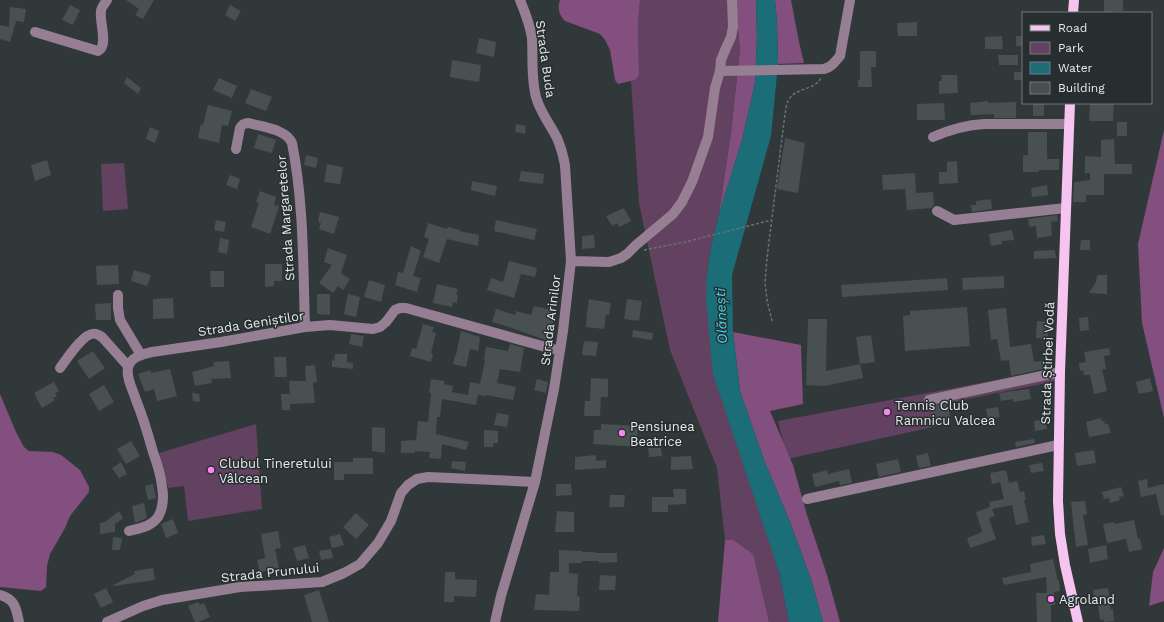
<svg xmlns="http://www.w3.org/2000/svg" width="1164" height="622" font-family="'Work Sans',sans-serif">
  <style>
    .green { fill: #634160 }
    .forest { fill: #824f7e }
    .water { fill: #1b6d78 }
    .building { fill: #485051 }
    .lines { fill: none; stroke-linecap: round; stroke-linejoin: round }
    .path { stroke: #6b7172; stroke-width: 1.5; stroke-dasharray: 3 2; stroke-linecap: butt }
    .minor { stroke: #967e93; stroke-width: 10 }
    .major { stroke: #f6c4f0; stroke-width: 10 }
    .poi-dot { fill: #f688ed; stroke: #272e2f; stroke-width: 1.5 }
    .labels { text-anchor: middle; stroke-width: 3; stroke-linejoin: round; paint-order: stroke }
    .street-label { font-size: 13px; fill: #e5eaea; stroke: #272e2f }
    .poi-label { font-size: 13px; fill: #e5eaea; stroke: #272e2f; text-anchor: start }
    .water-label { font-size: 14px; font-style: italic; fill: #40d9ed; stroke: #272e2f }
  </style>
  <rect width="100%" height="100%" fill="#313839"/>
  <path class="green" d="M640 0H735L740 49 731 133 719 214 711 247 707 275 779 572 789 622H769V620L733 540H725L717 468 670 350 639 203 631 81 635 80 639 76 638 23Z
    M124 163 128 209 103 211 101 164Z
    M1056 369V381L948 403 951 423 787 459 778 421Z
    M256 424 262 509 188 521 184 486 168 488 159 453Z"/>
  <path class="forest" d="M560 0H640L638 23 639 76 635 80 618 84 615 80 610 50 605 40 600 34 565 21C559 15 557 8 560 0Z
    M735 0H756L757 38 755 83 742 140 719 214 731 133 740 49Z
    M775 0H791L799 42 804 63 778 64 777 23Z
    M1164 130V418L1142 323 1138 244Z
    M733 332 801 345 803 404 770 411 793 465 807 515 827 575 840 622H823L811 579 790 522 764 460 740 391Z
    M0 394 16 432 24 447 29 451 53 452 61 455 80 470 89 487V492L70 516 65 528 50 554 47 566 46 587 41 591 0 587Z
    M725 540H733L753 554 769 622H718Z
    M1164 548V601L1149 606 1153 572Z"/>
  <path class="water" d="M756 0H775L777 23 778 64 771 136 732 275 733 332 740 391 764 460 790 522 811 579 823 622H789L779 572 713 374 706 300 707 275 711 247 719 214 742 140 755 83 757 38Z"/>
  <path class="building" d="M126 0H154L143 19 135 15 139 9Z
    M1104 0H1123V11H1112V13H1104Z
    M70 5 80 10 73 25 62 20Z
    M230 5 241 11 235 21 225 15Z
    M10 7 26 9 24 22 16 21 10 42 0 39V25L9 27Z
    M917 22V36H898L897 23Z
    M1002 36 1003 49H985V37Z
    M1016 36H1023V46H1016Z
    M479 38 496 42 494 57 476 53Z
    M860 51H876V67H871L872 87H858V80H860Z
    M998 55H1018V65H999Z
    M452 60 481 65 479 82 450 77Z
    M1014 72H1023V80H1014Z
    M941 75H957L958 93 939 94V81H942Z
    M127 77 141 88 138 94 124 83Z
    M219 78 237 86 232 98 213 90Z
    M251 89 272 97 266 111 245 103Z
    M988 101V103L1016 102V118H994V114L971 115 970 103Z
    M944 103 945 120H917V104Z
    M1033 103H1044V116H1033Z
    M1090 103H1114L1113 121H1089Z
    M208 105 232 111 228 126 222 125 219 143 198 138 201 124 203 125Z
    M1117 122H1127V136H1117Z
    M516 124 526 126 525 134 515 132Z
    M150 127 159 131 155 143 146 139Z
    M1028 132H1047V159H1059V170H1039V172H1023V155H1028Z
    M258 134 276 140 272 153 254 148Z
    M785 138 805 143 798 193 777 189Z
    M1114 139 1115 164H1132V174H1104V195H1086V202H1073L1074 182 1090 180V173H1085V156L1101 157V140Z
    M306 155 318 158 316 168 304 165Z
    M47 160 51 175 35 181 31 165Z
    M957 161 958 183 939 184V172H947V162Z
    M327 164 343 167 340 184 324 182Z
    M521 171 544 174 543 184 519 181Z
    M915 173 916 193 933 192 934 205 931 208 907 210 905 189 883 190 882 175Z
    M230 175 240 179 237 189 226 185Z
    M472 181 497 186 495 196 471 190Z
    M1047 185 1048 195 1032 197 1031 188Z
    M260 191 276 197 274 205 279 206 270 234 251 227 259 203 256 202Z
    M991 199 992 209 972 212 971 205H976V201Z
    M624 208 631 221 619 227 617 223 612 226 606 216Z
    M320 212 339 217 334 234 319 229 321 223 318 222Z
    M1057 215 1058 221 1051 222 1052 236 1037 238 1036 226 1029 227 1028 219Z
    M216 220 226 222 224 232 214 230Z
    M496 220 537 229 534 240 494 231Z
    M428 223 447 229 448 227 460 230 459 231 479 235 478 246 447 239 439 263 423 257 429 239 424 237Z
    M1012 230 1014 240 1002 241V244L991 246 989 234Z
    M594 235 595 248 582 249V236Z
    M220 238 229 240 227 254 218 252Z
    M1081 240H1090V250H1080Z
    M411 246 421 251 413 276 421 278 417 292 395 285 398 272 403 273Z
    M328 248 347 255 341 273 350 279 343 290 338 286 333 293 319 283 332 265 324 262Z
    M1055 250 1056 258 1034 259V251Z
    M509 261 537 268 535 277 521 274 514 298 487 290 491 278 503 282Z
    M265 264H282V281H274V286L265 287Z
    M118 265 119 284 97 285 96 266Z
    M134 270 151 275 147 286 131 281Z
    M210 271H224V287H211Z
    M1097 275H1107V294L1089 293 1096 282Z
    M1004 276V288L963 290 962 278Z
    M947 278 948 290 842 297 841 285Z
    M369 280 385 285 381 302 364 297Z
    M437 284 458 289 456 295H458L457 303 453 302 452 307 433 303Z
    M317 294H330V315L317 314Z
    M348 294 360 297 356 317 344 314Z
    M173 298 174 318 153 319V299Z
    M589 299 611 303 609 315H606L604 329 586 327 587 312Z
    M627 299 642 301 639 321 624 319Z
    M111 303V320H96L95 304Z
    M534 306 556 311 553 324 551 323 548 341 506 326 492 322 496 309 515 315 516 311 531 315Z
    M967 307 970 346 905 351 903 316 910 315V311Z
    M1006 308 1010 347 1031 344 1034 362 1046 360 1047 368 1011 376 1009 360 1001 361 997 339 991 340 988 310Z
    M1088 317 1089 330 1080 331 1079 318Z
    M808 319H827L826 371 860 364 863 378 824 386 806 385Z
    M1037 321 1048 322V339L1036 338Z
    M423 324 434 327 432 332 436 333 431 353 433 354 431 362 410 356 412 348 416 349Z
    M633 330 653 333 652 340 632 337Z
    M461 331 480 337 478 351 470 349 466 367 453 364 455 355H456Z
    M351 334 364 336 362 347 349 344Z
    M871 335 875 362 860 364 856 337Z
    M584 341 598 342 596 356 582 355Z
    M510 344 524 348 520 372 500 369 497 383 516 387 513 400 486 395V396L478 395 476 405 442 399 440 417H437L436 434 469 442 466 450 442 444 441 459 429 458 430 452 415 451V453H401V441L416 440 418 421 428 422 431 393H429L431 379 445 381 444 384 453 386 452 392 468 395 470 382 480 384 485 360H484L486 347 508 351Z
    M1109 348 1110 355 1104 356 1106 369 1102 370 1107 391 1094 394 1090 375H1084L1083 370 1080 371 1079 363 1086 362 1084 352Z
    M93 351 105 368 89 379 77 361Z
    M335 354H347V362L353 363V369L332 367V360L334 361Z
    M274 357H286L287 377H275Z
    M229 361 231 378 211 379 212 383 195 386 192 372 214 366 213 362Z
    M315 365 317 382 313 383 315 403 290 404V410H282L281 394H290L289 381H306L305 366Z
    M170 369 177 396 157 401 154 389 145 392 138 374 150 370 151 373Z
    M591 378 608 379V397H601L600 416H584L585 401H590Z
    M1150 378 1153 391 1139 394 1136 382Z
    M537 379 548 382 546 393 534 390Z
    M54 382 59 391 55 393 57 396 53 398 55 400 42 408 34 393Z
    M104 385 114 402 99 411 89 394Z
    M1029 389 1031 399 1013 402V399L1001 401 999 393Z
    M192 393 199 394 200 402 193 401Z
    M946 403 949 417 936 420 933 406Z
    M998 407 1000 417 988 419 986 409Z
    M497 413 509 415 507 427 494 425Z
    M1101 418 1102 422 1104 421 1105 424H1108L1111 433 1089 437 1086 422Z
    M1045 419 1047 429 1035 431 1034 421Z
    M601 424 638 426 637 447 593 444 594 430H601Z
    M372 427 385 428V453L372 451Z
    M484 430 498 431V443H493V447H484Z
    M1034 439 1035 443 1016 447 1015 442Z
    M131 441 140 456 126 464 117 449Z
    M648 448H661L662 456 649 457Z
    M1094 450 1096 463 1077 466 1075 453Z
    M928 453 931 466 919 468 916 456Z
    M596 455V461L606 460V468L575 470V457Z
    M691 456 693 469 671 470V457Z
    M353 458H373V474H344V480H334V462H353Z
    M898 459 901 472 879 477 876 464Z
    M452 461 466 462 465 471 451 468Z
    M121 462 127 474 119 478 112 468Z
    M1042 463 1044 471 1031 473 1029 465Z
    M849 469 852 483 840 485 839 481 815 487 812 474 827 470 828 474Z
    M1006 470 1009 483 1017 481 1020 492 1024 491 1026 500H1024L1029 522 1016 525 1012 505 992 509 995 516 989 518 996 539 970 548 967 538 982 532 976 512 990 507 989 502 1004 499 1000 482 992 484 990 473Z
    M1147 479 1148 488 1164 484V515L1161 516 1156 494 1141 497 1138 481Z
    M153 484 156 498 148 500 145 486Z
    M556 484H571L572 495 556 496Z
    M1121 487 1124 496 1119 497 1120 500 1110 503 1109 498 1104 499 1102 492Z
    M673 489H686V504L668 505V512H652V497H674Z
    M610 495H625L624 507H609Z
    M1085 501 1087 514 1083 515 1088 545 1076 547 1071 502Z
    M144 503 147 518 135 523 132 506Z
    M119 511 123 518 115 524V532L100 534V523L105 522Z
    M557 511 574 512V532H555Z
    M356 513 369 525 356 539 343 527Z
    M173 519 178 533 166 538 161 524Z
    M1134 520 1138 539H1140L1142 549 1129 552 1126 539 1107 543 1103 524 1114 522V524Z
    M278 531 281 548 275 549 279 568 260 572 257 560 265 558 261 534Z
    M340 534 344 545 332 548 329 537Z
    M1044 535 1046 544 1032 546 1031 537Z
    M113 537 122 538 120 550H112Z
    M305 545 309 558 297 561 293 548Z
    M1106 545 1108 559 1090 563 1088 549Z
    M331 549 333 558 321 560 319 551Z
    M559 550 582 551V552H595V553H617V562L599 563V561H582V563H569V573L578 574 577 596 580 597 579 611 534 610 536 594 549 595 550 572H559Z
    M1053 559 1058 581H1059L1060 591 1054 592 1055 605H1051V622H1037L1036 593H1047L1046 577 1004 585 1002 578 1031 572 1030 564Z
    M153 568 155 580 114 586 113 585 135 574 134 571Z
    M445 572H455V579L477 580 476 597 454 596V602H444Z
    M600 575 616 576 615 590H599Z
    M106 588 113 602 101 608 94 594Z
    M1108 588 1111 610 1113 609 1114 621 1104 622 1103 619 1100 620 1098 605H1095L1093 590Z
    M319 590 329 622H312L304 595Z
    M198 602 200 605 204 603 210 617 198 622H195L188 606Z"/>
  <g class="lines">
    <path class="path" d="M644 250 685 242 772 220
      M772 321 767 300 765 283 767 258 785 114C786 110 786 105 788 101 795 87 814 91 821 78"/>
    <path class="minor" d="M35 32 98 51C109 46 99 21 101 11 101 8 105 3 107 0
      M720 71 824 69 829 67 833 64 840 56 850 0
      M933 137C949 130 966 125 984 124H1069
      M236 149 240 128C242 124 244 123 249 123 262 127 286 129 292 143 304 203 303 266 305 327
      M937 211 954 220 1066 208
      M571 261 609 262 621 258 627 254 636 245 673 214 682 202 692 182 708 137 715 88 720 71 721 60 726 48 731 37 733 27 732 0
      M118 295V308L120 320 141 355
      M60 368C66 360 85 330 96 334 98 334 100 336 102 337L128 366
      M929 400 1060 372
      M807 499 1058 445
      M129 531C140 528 151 527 158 517 163 509 164 496 162 487 161 475 157 463 153 452 148 434 143 417 136 400 133 390 126 378 128 368 130 357 143 354 152 352L221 342 305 327 330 325 373 329 380 327 386 322 395 310 400 308H406L560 351
      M0 595C15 599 16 608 19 622
      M107 622 143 606 162 600 240 587 322 582 344 573 360 564 378 543 391 521 401 493 408 485 417 479 428 477 535 482
      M495 622 501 596 535 482 554 389 563 331 571 261 565 165C563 155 561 147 557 138 550 124 540 112 536 97 531 78 533 58 532 38 530 25 525 12 520 0"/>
    <path class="major" d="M1073 13 1074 0
      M1070 103 1060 372 1058 501 1060 534 1065 565 1078 622"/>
  </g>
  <g class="poi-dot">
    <circle cx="887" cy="412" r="4"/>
    <circle cx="622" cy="433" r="4"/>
    <circle cx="211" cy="470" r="4"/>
    <circle cx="1051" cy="599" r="4"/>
  </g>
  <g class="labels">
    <g class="street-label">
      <text transform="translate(546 59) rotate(82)" y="5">Strada Buda</text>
      <text transform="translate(285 218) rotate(-94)" y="5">Strada Margaretelor</text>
      <text transform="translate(550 320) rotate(-83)" y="5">Strada Arinilor</text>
      <text transform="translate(251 323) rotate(-9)" y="5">Strada Geniștilor</text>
      <text transform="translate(1047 363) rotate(-88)" y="5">Strada Știrbei Vodă</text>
      <text transform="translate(270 572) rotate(-6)" y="5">Strada Prunului</text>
    </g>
    <g class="poi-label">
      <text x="895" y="410">Tennis Club<tspan x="895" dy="15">Ramnicu Valcea</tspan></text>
      <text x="630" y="431">Pensiunea<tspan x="630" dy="15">Beatrice</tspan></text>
      <text x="219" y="468">Clubul Tineretului<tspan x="219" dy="15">Vâlcean</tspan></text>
      <text x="1059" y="604">Agroland</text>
    </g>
    <g class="water-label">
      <text transform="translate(721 316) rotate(-92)" y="5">Olănești</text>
    </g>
  </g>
  <rect x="1022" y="12" width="130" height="92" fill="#272e2f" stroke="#73797a"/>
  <rect x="1030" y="25" width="20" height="6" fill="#f6c4f0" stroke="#73797a"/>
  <text x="1058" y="32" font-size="12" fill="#e5eaea">Road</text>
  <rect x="1030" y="42" width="20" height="12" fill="#634160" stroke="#73797a"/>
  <text x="1058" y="52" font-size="12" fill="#e5eaea">Park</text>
  <rect x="1030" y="62" width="20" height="12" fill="#1b6d78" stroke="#73797a"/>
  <text x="1058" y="72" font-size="12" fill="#e5eaea">Water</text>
  <rect x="1030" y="82" width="20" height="12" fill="#485051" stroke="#73797a"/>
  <text x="1058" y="92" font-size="12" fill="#e5eaea">Building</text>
</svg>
